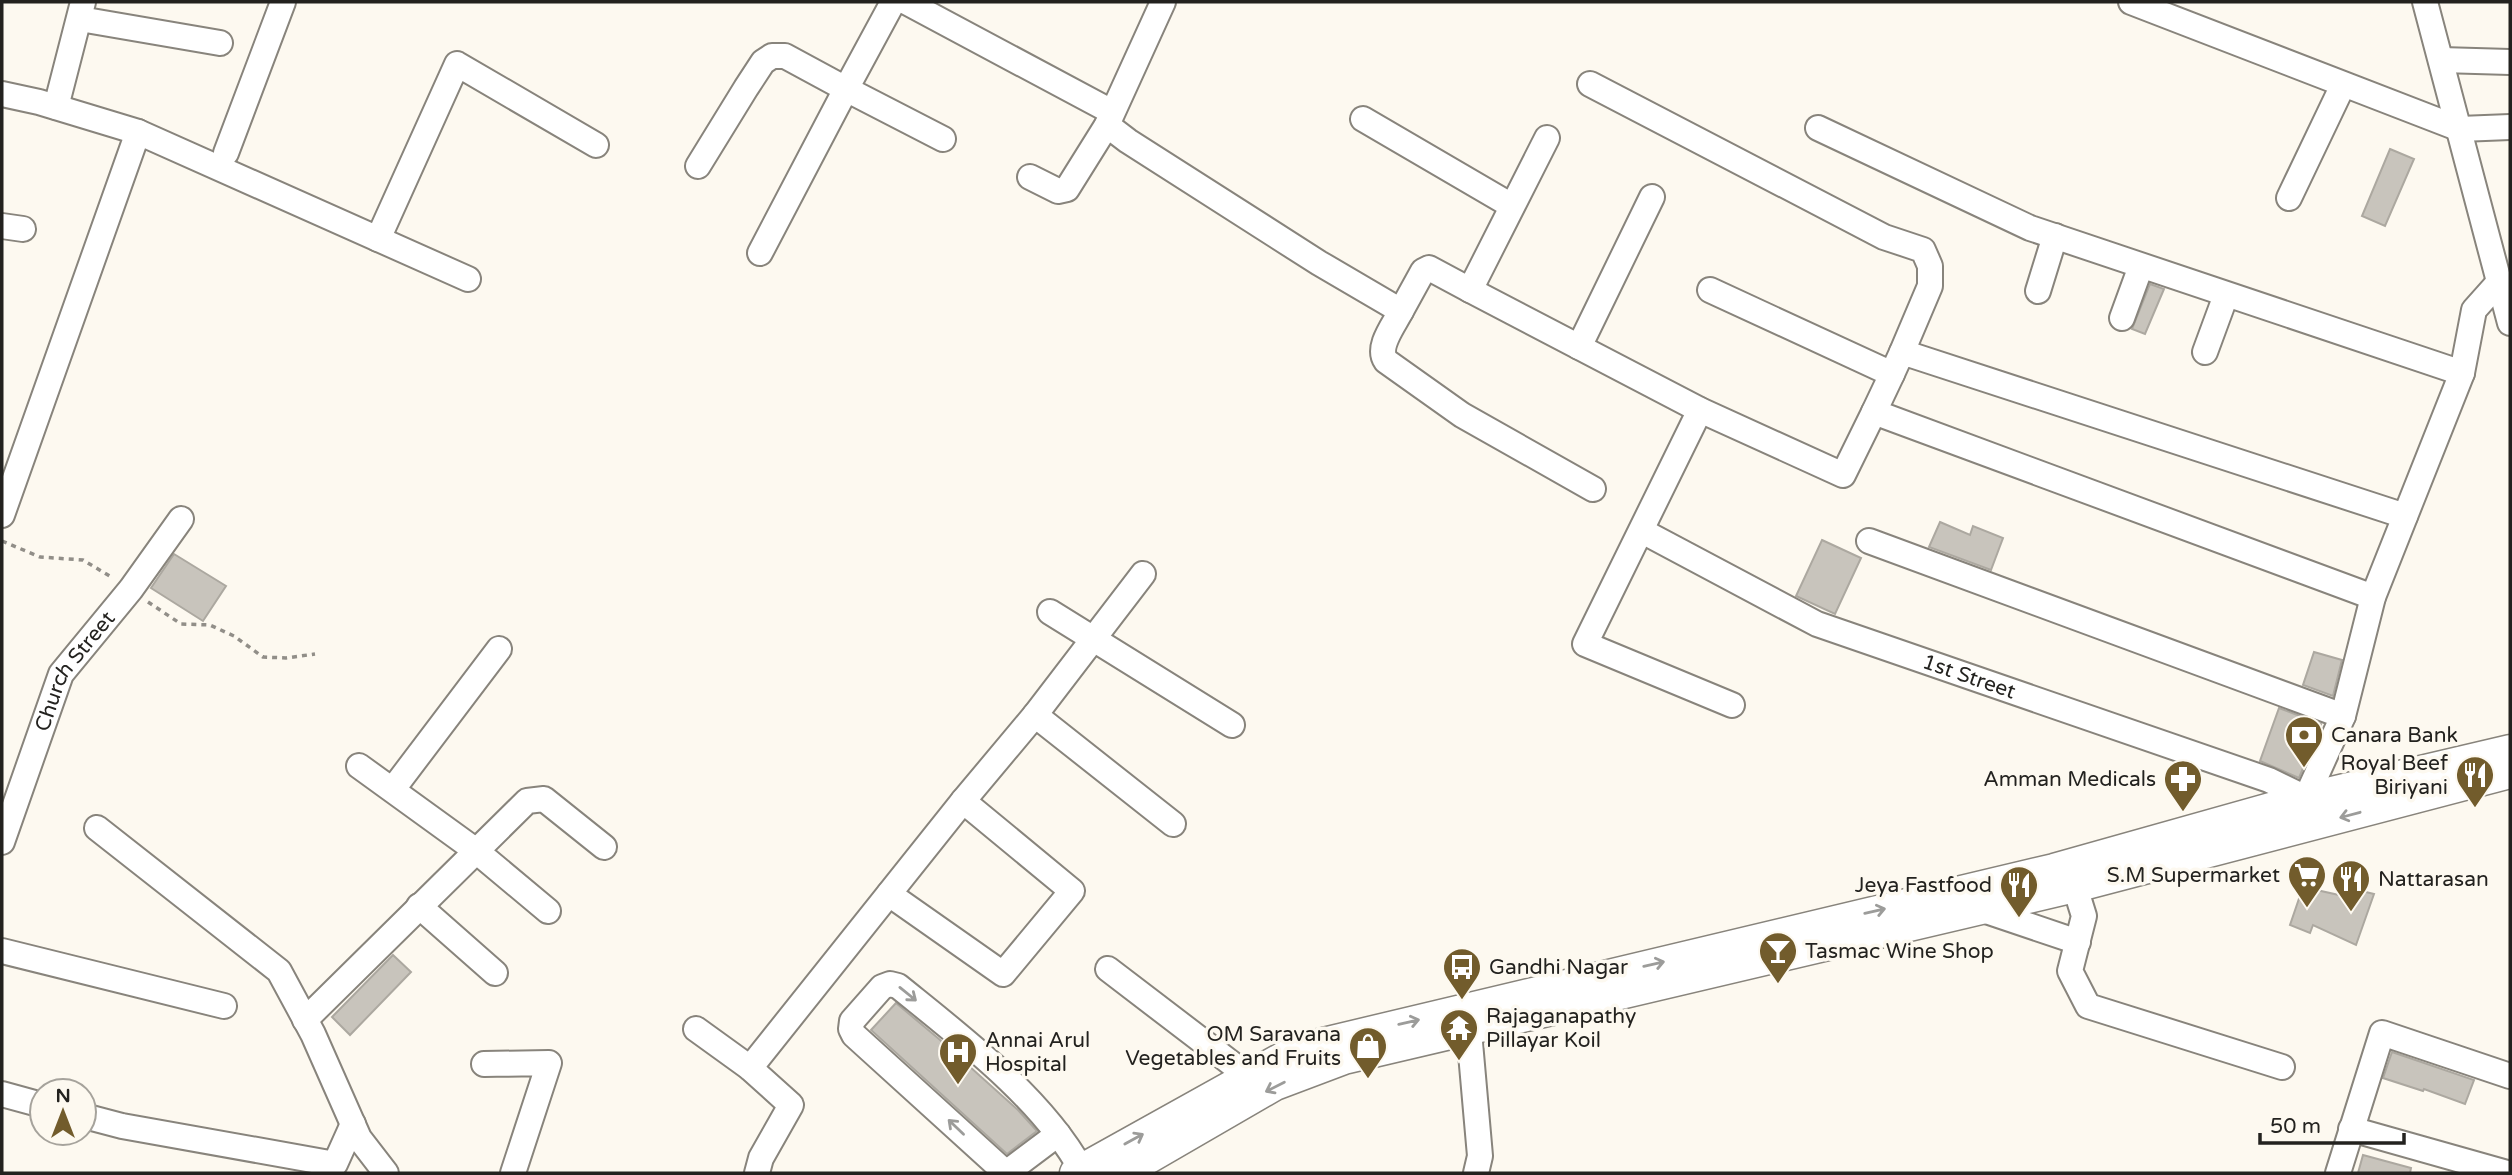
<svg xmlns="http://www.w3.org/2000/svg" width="2512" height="1175" font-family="'Varela Round',sans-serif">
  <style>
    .building { fill: #c8c4bc; stroke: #aca8a0; stroke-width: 2 }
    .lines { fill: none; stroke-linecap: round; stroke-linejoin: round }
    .minor-casing { stroke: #88847c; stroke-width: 28 }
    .major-casing { stroke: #88847c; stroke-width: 33 }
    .path { stroke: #918e88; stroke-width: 3.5; stroke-dasharray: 5 5; stroke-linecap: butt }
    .minor { stroke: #fff; stroke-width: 24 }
    .major { stroke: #fff; stroke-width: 30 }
    .oneway { stroke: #9c9c9a }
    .labels { text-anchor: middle; stroke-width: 7; stroke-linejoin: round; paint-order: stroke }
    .street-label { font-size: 21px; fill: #23221f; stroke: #fdf9f0 }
    .poi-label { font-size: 21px; fill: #23221f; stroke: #fdf9f0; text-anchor: start }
  </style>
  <rect width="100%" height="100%" fill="#fdf9f0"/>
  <path class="building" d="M2390 149 2414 159 2385 226 2362 216Z
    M2150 284 2164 289 2145 334 2132 329Z
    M1940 522 1970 535 1973 526 2003 538 1991 570 1929 547Z
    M1822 540 1861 558 1835 614 1796 596Z
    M174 554 226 586 203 621 151 588Z
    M2314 652 2342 660 2333 696 2303 685Z
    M2279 708 2321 724 2299 778 2260 761Z
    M2341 886 2374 894 2356 945 2313 925 2310 933 2290 925 2303 887 2339 895Z
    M393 955 411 972 350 1035 332 1017Z
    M896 1003 939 1039 1018 1110 1037 1131 1007 1154 871 1030Z
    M2392 1052 2474 1080 2465 1104 2424 1089 2423 1091 2383 1078Z
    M2363 1155 2411 1168 2410 1173H2358Z"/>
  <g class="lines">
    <defs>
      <g id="minor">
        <path d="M893 2 846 89 943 139"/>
        <path d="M906 2 1112 112"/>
        <path d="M2131 2 2460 129 2510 127"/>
        <path d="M2425 2 2510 323"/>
        <path d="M80 19 220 43"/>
        <path d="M2441 60 2510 62"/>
        <path d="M1590 84 1884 237 1923 250 1930 266V286L1902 352"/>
        <path d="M2 94 39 102 138 132 468 279"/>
        <path d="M56 107 83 2"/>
        <path d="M1363 119 1512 206"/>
        <path d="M1107 125 1128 141 1319 263 1401 311 1423 271 1429 268 1470 290 1700 410 1843 475 1874 412"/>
        <path d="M1818 128 2030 228 2462 373"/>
        <path d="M226 153 283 2"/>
        <path d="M698 166 746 88 763 62 772 56H785L846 89 760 253"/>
        <path d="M1030 177 1058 191 1067 189 1107 125 1163 2"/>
        <path d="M2289 198 2343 85"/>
        <path d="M2 226 23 229"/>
        <path d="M378 239 457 64 596 145"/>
        <path d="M1470 290 1547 138"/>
        <path d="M1710 290 1892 374 1874 412 2373 597"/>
        <path d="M2038 291 2055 236"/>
        <path d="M1401 311C1394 325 1376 347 1386 361L1462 415 1593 489"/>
        <path d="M2122 318 2141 266"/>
        <path d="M1579 347 1652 197"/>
        <path d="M2205 352 2226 295"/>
        <path d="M1892 374 1902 352 2405 516"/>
        <path d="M1700 410 1585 644 1732 705"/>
        <path d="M2 515 138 132"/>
        <path id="s1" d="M1642 531 1817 624 2269 780 2306 798"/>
        <path d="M1869 541 2343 716"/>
        <path d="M1050 612 1232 725"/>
        <path d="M1035 715 1173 824"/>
        <path d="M359 766 475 850 548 911"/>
        <path d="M393 789 499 649"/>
        <path d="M2311 812 2306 798 2343 716 2373 597 2462 373 2474 310 2499 282"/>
        <path d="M97 828 279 971 313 1034 359 1138 386 1173"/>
        <path id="s2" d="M2 842 61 674 131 589 181 519"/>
        <path d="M2075 887 2084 916 2070 971 2088 1006 2282 1067"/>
        <path d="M889 894 1003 974 1072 891 963 801"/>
        <path d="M419 906 495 973"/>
        <path d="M1980 909 2078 942"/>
        <path d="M2 951 224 1006"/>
        <path d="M1108 969 1248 1076"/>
        <path d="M1464 1015 1469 1031 1480 1156 1476 1173"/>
        <path d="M305 1020 527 801 544 799 604 847"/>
        <path d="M696 1029 750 1068 791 1105 761 1158 757 1173"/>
        <path d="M484 1064 549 1063 513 1173"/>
        <path d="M750 1068 963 801 1035 715 1143 574"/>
        <path d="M2 1094 42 1105"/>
        <path d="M84 1116 122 1126 335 1164 353 1124"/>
        <path d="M2351 1129 2507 1173"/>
        <path d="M1006 1173 854 1035 851 1029 852 1021 882 987 890 984 898 986C961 1037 1042 1098 1081 1169"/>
        <path d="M1006 1173 1058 1134"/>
        <path d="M2338 1173 2382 1033 2510 1076"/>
      </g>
      <path id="major" d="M1075 1173 1298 1049 2054 869 2306 798 2510 750
        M1123 1173 1275 1085 1344 1059 2075 887 2510 773"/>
    </defs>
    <use href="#minor" class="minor-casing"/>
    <use href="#major" class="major-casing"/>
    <path class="path" d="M2 541 40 557 83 560 113 578
      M148 602 181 624 210 625 234 636 263 657 286 658 315 654"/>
    <use href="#minor" class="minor"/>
    <use href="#major" class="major"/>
  </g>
  <defs><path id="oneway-shaft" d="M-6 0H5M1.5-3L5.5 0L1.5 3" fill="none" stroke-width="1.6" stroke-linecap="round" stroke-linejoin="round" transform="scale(1.75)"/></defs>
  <g class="oneway">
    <use href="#oneway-shaft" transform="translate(2350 815) rotate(165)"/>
    <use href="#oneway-shaft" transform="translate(1875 911) rotate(-13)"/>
    <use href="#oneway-shaft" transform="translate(1654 964) rotate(-13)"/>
    <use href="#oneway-shaft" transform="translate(908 994) rotate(39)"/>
    <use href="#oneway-shaft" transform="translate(1409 1022) rotate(-13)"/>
    <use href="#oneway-shaft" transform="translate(1275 1087) rotate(153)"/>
    <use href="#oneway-shaft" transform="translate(956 1127) rotate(-136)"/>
    <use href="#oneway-shaft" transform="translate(1134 1139) rotate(-29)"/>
  </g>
  <defs>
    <symbol id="bank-pin" viewBox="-11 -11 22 30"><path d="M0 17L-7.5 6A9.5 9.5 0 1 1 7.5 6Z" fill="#725c2c" stroke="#fdf9f0"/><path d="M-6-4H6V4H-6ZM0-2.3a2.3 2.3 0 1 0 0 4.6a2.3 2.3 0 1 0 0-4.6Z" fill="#fff"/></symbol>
    <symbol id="restaurant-pin" viewBox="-11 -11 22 30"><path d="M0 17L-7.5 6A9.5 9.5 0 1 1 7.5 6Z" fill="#725c2c" stroke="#fdf9f0"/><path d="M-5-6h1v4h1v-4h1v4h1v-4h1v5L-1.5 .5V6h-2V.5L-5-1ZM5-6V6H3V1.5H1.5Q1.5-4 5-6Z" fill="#fff"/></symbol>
    <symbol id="pharmacy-pin" viewBox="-11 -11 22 30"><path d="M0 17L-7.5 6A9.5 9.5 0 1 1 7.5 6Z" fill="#725c2c" stroke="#fdf9f0"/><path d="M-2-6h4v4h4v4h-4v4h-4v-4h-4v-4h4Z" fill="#fff"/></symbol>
    <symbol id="supermarket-pin" viewBox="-11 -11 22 30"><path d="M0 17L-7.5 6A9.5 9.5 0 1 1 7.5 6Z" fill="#725c2c" stroke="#fdf9f0"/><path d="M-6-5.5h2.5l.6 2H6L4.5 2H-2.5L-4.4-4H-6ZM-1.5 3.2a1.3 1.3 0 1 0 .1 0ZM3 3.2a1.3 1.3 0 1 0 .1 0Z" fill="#fff"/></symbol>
    <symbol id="bar-pin" viewBox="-11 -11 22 30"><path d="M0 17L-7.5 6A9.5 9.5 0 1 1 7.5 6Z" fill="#725c2c" stroke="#fdf9f0"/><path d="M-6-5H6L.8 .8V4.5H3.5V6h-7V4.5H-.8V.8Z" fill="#fff"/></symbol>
    <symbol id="bus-pin" viewBox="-11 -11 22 30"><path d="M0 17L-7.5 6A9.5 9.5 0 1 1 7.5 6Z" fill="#725c2c" stroke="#fdf9f0"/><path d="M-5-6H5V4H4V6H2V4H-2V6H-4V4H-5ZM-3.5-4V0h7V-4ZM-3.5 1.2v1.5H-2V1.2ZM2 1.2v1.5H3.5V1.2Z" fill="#fff"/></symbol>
    <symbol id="temple-pin" viewBox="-11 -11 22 30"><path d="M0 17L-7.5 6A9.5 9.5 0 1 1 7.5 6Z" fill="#725c2c" stroke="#fdf9f0"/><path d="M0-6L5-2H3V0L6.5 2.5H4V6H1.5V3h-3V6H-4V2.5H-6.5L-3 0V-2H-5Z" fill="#fff"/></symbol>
    <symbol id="shop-pin" viewBox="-11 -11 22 30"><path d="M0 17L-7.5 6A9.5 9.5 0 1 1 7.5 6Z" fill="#725c2c" stroke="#fdf9f0"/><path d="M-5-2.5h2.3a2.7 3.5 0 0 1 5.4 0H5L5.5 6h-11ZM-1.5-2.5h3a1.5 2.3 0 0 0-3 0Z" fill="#fff"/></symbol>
    <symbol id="hospital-pin" viewBox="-11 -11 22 30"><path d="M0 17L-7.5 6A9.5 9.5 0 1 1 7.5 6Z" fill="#725c2c" stroke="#fdf9f0"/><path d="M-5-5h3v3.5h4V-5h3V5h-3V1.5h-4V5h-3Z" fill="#fff"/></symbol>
  </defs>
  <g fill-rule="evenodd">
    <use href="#bank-pin" x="2282" y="713" width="44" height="60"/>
    <use href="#restaurant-pin" x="2453" y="753" width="44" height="60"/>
    <use href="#pharmacy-pin" x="2161" y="757" width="44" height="60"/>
    <use href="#supermarket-pin" x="2285" y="853" width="44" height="60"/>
    <use href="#restaurant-pin" x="2329" y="857" width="44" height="60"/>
    <use href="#restaurant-pin" x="1997" y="863" width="44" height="60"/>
    <use href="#bar-pin" x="1756" y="929" width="44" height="60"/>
    <use href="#bus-pin" x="1440" y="945" width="44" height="60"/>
    <use href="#temple-pin" x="1437" y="1006" width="44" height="60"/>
    <use href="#shop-pin" x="1346" y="1024" width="44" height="60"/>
    <use href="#hospital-pin" x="936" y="1030" width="44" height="60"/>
  </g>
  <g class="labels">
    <g class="street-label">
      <text dy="7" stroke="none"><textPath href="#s2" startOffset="187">Church Street</textPath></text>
      <text dy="7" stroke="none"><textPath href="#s1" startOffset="359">1st Street</textPath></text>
    </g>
    <g class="poi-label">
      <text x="2331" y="742">Canara Bank</text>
      <text x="2448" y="770" text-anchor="end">Royal Beef<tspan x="2448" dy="24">Biriyani</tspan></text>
      <text x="2156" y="786" text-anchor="end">Amman Medicals</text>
      <text x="2280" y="882" text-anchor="end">S.M Supermarket</text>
      <text x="2378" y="886">Nattarasan</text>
      <text x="1992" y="892" text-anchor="end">Jeya Fastfood</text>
      <text x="1805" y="958">Tasmac Wine Shop</text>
      <text x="1489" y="974">Gandhi Nagar</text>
      <text x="1486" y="1023">Rajaganapathy<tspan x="1486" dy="24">Pillayar Koil</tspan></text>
      <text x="1341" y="1041" text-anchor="end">OM Saravana<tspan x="1341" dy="24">Vegetables and Fruits</tspan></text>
      <text x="985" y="1047">Annai Arul<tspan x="985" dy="24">Hospital</tspan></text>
    </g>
  </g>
  <rect width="2512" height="1175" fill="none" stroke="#23221f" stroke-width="7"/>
  <g transform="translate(63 1112)"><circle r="33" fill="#fdf9f0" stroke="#a6a39c" stroke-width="2"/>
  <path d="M0-5L12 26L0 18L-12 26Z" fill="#725c2c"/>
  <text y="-10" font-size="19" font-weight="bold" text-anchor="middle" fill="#23221f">N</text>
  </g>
  <path d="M2260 1133v10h144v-10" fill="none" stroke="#23221f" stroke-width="3.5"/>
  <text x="2270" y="1133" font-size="21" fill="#23221f" stroke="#fdf9f0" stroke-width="5" paint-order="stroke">50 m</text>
</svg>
